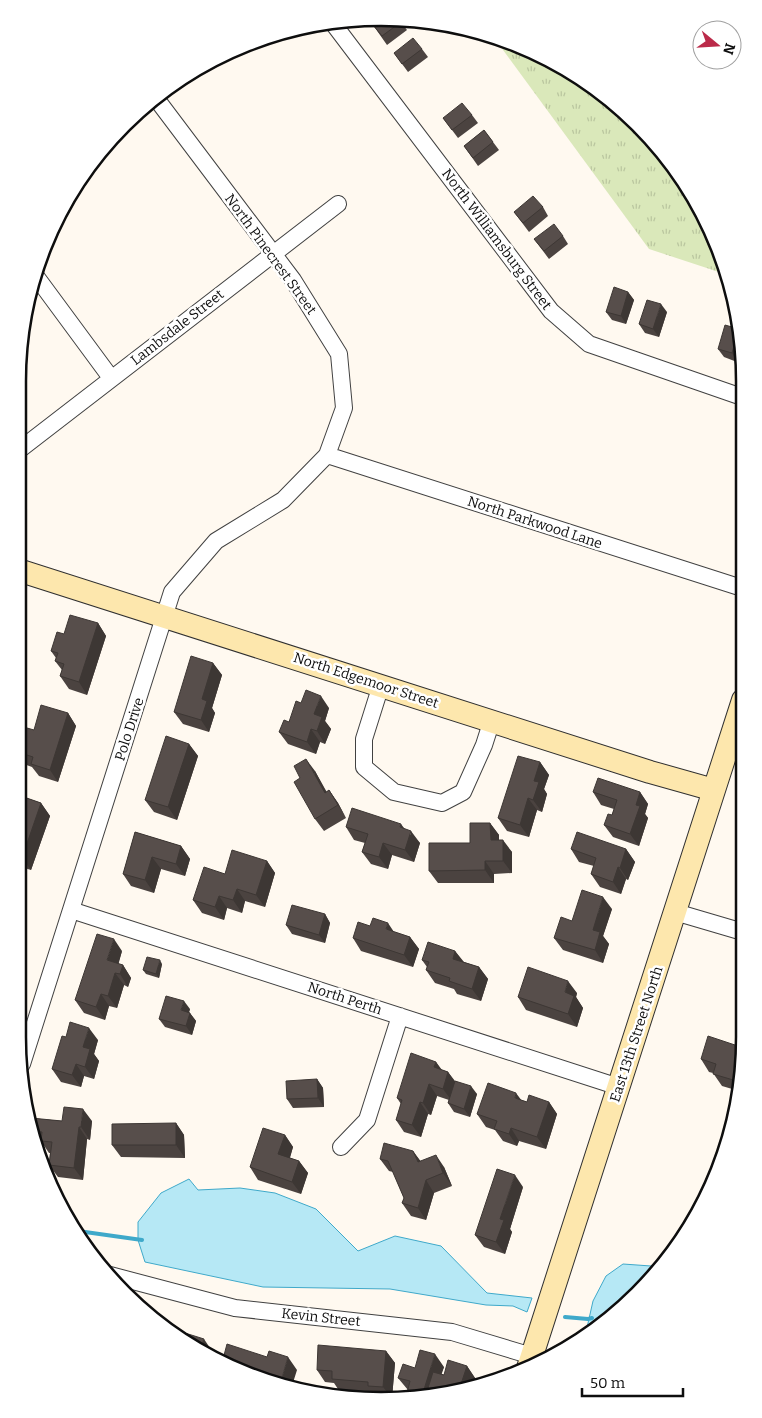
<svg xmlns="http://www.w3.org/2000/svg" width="762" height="1418" font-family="Bitter,serif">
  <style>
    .grass { fill: url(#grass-tufts) }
    .water { fill: #b6e8f5; stroke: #3fa9ca }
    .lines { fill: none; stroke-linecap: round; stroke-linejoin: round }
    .stream { stroke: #3fa9ca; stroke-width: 4 }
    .street-casing { stroke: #414141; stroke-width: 18 }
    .secondary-casing { stroke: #303030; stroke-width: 24 }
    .street { stroke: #fff; stroke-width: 16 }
    .secondary { stroke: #fde7ad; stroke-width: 22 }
    .wall { fill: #4b4340 }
    .shaded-wall { fill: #3d3734 }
    .building { fill: #574e4b; stroke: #3d3734 }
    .labels { text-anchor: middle; stroke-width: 5; stroke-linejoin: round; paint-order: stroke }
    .street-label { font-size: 14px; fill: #0e0e0e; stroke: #fff }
    .rim { fill: none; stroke: #0e0e0e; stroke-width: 2.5 }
  </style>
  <defs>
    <pattern id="grass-tufts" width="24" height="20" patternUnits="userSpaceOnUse" patternTransform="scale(1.25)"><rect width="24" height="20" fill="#dae8ba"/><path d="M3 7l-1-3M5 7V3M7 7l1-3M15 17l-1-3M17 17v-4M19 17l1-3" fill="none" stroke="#bac69f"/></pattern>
  </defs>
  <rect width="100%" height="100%" fill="#fff9f0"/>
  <path class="grass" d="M492 35 562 66 621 108 683 179 725 264 728 275 649 249Z"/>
  <path class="water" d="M189 1179 198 1190 240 1188 275 1193 316 1209 358 1251 395 1236 441 1246 487 1293 532 1298 527 1312 513 1306 486 1305 390 1289 263 1287 145 1262 138 1240V1222L161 1193Z
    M623 1264 651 1266 659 1264 621 1310 586 1332 593 1301 606 1276Z"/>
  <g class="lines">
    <path class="stream" d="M78 1231 142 1240
      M565 1317 588 1319 592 1318"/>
    <defs>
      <path id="street" d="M332 22 551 311 589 344 742 397
        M35 275 111 378
        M18 451 338 204
        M327 455 742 588
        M381 685 364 739V767L394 792 442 803 463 792 484 745 492 720
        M71 910 619 1087
        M675 912 743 932
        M22 1064 172 592 216 541 283 500 327 455 344 408 339 354 293 280 155 97
        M341 1147 367 1120 400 1016
        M110 1275 235 1308 452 1332 532 1356"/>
      <path id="secondary" d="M18 570 650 772 714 790
        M528 1368 743 700"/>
    </defs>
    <use href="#street" class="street-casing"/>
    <use href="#secondary" class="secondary-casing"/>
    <use href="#street" class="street"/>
    <use href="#secondary" class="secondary"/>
  </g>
  <path class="wall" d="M399 20 407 30 387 45 373 25Z
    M422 49 428 57 408 72 394 53Z
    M472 115 478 123 458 138 443 118Z
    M484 130 499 150 478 166 464 146Z
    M543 207 548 216 529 232 514 212Z
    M563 236 568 244 549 259 534 239Z
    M628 292 634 300 626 324 612 320 606 312Z
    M667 312 659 337 645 333 639 324Z
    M741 334V349L737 362 724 357 718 349Z
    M98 623 106 636 87 695 69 689 60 676 62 670 55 661 56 658 51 651Z
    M213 663 222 675 212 708 215 713 209 732 183 724 174 712Z
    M301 703 329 708 325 721 331 729 325 744 320 742 316 754 288 744 279 732 289 722Z
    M68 713 76 726 58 782 39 776 32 767 21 763 18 758V733L34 730Z
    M189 744 198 756 177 820 154 812 145 800Z
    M540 762 549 775 544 789 547 794 542 812 537 810 529 837 507 831 498 818Z
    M315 771 326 792 329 790 338 803 346 818 324 831 315 819Z
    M593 792H640L648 804 645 814 648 818 639 846 613 837 604 825 612 815 614 809 601 805Z
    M18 795 41 803 50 816 31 870 18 866Z
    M490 823 499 835V840L512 852V873L494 874V883H438L429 871 470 843Z
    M346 827 404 829 420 843 414 862 392 855 388 869 371 864 362 852 365 843 354 840Z
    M135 832 181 846 190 859 185 876 161 869 154 893 131 886 123 874Z
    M571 849H626L635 862 628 880 626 879 621 894 600 887 591 874 594 866 579 862Z
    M267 861 275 873 265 907 245 901 242 913 227 908 224 920 202 913 193 900 225 874Z
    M612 909 603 936 609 944 603 963 563 950 554 938 572 921Z
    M325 914 330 923 325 943 292 934 286 925Z
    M370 926 394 932 410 937 419 949 413 967 361 951 353 938Z
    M122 951 118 964 123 965 131 978 128 987 124 985 117 1008 109 1006 105 1020 84 1013 75 1000Z
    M455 951 464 962 479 967 488 979 481 1001 457 994 454 989 435 983 426 970 427 967 422 960Z
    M162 964 159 978 146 974 143 970Z
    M577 993 576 997 583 1008 577 1027 526 1010 518 997Z
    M190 1009 189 1012 196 1021 192 1035 165 1027 159 1019Z
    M66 1037 98 1040 94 1054 99 1061 94 1079 84 1076 81 1087 61 1082 52 1069Z
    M701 1059 744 1060 739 1091 722 1086 713 1073 709 1072Z
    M436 1062 442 1070 448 1072 455 1081 477 1094 470 1117 454 1112 448 1103 449 1100 437 1096 431 1115 428 1114 421 1137 404 1132 396 1120 401 1104 397 1098Z
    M317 1079 323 1088 324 1107 293 1108 287 1099Z
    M521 1100 527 1102H549L557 1114 546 1149 519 1141 517 1146 503 1141 495 1130 486 1127 477 1114Z
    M31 1118 62 1121H92L90 1140 87 1139 83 1180 58 1177 49 1165 50 1153H49L43 1144 38 1143 34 1137Z
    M176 1123 184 1135 185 1158 121 1157 112 1145Z
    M285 1135 293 1147 290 1158 299 1161 308 1173 301 1194 258 1180 250 1167Z
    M413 1151 420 1161 444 1167 452 1186 434 1193 426 1220 411 1216 402 1203 404 1198 393 1172 389 1171 380 1159Z
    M523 1187 510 1229 512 1232 505 1254 484 1247 475 1235Z
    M386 1351 395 1363 392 1398 376 1397 374 1394 340 1392 334 1383 325 1382 317 1370Z
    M467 1366 475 1378 474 1384 410 1398 407 1393 408 1390 398 1378 415 1368 444 1367 441 1374 444 1375Z"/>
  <path class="shaded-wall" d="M628 292 634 300 626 324 621 316Z
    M661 304 667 312 659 337 653 329Z
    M739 329 741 334V349L737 362 732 353Z
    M18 621 24 629 18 650Z
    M98 623 106 636 87 695 79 682Z
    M213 663 222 675 212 708 215 713 209 732 201 720 202 699Z
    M321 696 329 708 325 721 331 729 325 744 317 731 314 714Z
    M68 713 76 726 58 782 50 770Z
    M311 729 320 742 316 754 307 742Z
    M189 744 198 756 177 820 168 807Z
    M306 759 315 771 334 805 325 793Z
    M540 762 549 775 544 789 547 794 542 812 533 800 534 781Z
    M329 790 338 803 346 818 338 805Z
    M640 792 648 804 645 814 648 818 639 846 630 834 636 805Z
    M528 798 537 810 529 837 520 825Z
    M41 803 50 816 31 870 22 858Z
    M490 823 499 835V852L491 840Z
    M401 824 410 836 411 831 420 843 414 862 405 850 400 827Z
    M503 840 512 852V873L503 861Z
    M383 843 392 855 388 869 379 857Z
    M181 846 190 859 185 876 176 864Z
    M626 849 635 862 628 880 620 868Z
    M152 857 161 869 154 893 145 880Z
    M267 861 275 873 265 907 256 895Z
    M485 861 494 874V883L485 870Z
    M618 867 626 879 621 894 613 882Z
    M237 889 245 901 242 913 233 900Z
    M219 896 227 908 224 920 215 907Z
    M603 897 612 909 603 936 609 944 603 963 595 950 593 930Z
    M325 914 330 923 325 943 319 935Z
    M388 923 396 935 386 929Z
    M410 937 419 949 413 967 404 955Z
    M114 939 122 951 116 973 107 960Z
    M455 951 464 963 453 959Z
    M160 960 162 964 159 978 156 974Z
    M123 965 131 978 128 987 120 974Z
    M479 967 488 979 481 1001 472 989Z
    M115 973 124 985 117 1008 108 996Z
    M568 981 577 993 576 997 583 1008 577 1027 568 1014 565 992Z
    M101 994 109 1006 105 1020 96 1007Z
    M184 1001 190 1009 187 1019 181 1010Z
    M190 1013 196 1021 192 1035 186 1026Z
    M89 1028 98 1040 94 1054 99 1061 94 1079 85 1067 83 1047Z
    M436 1062 444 1074 434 1067Z
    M76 1064 84 1076 81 1087 72 1075Z
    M448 1072 457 1085 452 1101 443 1089Z
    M317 1079 323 1088 324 1107 318 1098Z
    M429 1084 437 1096 431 1115 423 1103Z
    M471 1086 477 1094 470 1117 464 1109Z
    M516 1093 525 1105 515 1098Z
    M420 1102 428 1114 421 1137 412 1125Z
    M549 1102 557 1114 546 1149 537 1137Z
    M83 1109 92 1121 90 1140 81 1127Z
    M176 1123 184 1135 185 1158 176 1145Z
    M79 1127 87 1139 83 1180 74 1168Z
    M511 1128 519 1141 517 1146 509 1134Z
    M285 1135 293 1147 287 1166 278 1154Z
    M413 1151 422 1163 418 1162Z
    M436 1155 444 1167 452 1186 443 1173Z
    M299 1161 308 1173 301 1194 292 1182Z
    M515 1175 523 1187 510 1229 512 1232 505 1254 496 1242 500 1219Z
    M426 1180 434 1193 426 1220 418 1208Z
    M204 1339 212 1351 211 1354 200 1349Z
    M386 1351 395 1363 392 1398 383 1387Z
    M435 1354 444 1367 436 1391 428 1388 432 1393 422 1396Z
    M288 1357 297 1370 291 1389 287 1388 280 1385Z
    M467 1366 475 1378 474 1384 460 1387Z"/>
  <path class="building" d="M380 19 399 20 401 22 382 36 373 25Z
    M413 38 422 49 402 64 394 53Z
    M462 103 472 115 452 130 443 118Z
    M484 130 493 142 473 158 464 146Z
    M533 196 543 207 523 223 514 212Z
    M554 224 563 236 544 251 534 239Z
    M614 287 628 292 621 316 606 312Z
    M647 300 661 304 653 329 639 324Z
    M725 325 739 329 732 353 718 349Z
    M70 615 98 623 79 682 60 676 64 664 55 661 58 653 51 651 57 632 64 634Z
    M191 656 213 663 202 699 207 701 201 720 174 712Z
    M306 690 321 696 314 714 322 717 317 731 311 729 307 742 279 732 284 720 289 722 296 701 301 703Z
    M41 705 68 713 50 770 31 764 33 757 18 752V733L20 726 34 730Z
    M166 736 189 744 168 807 145 800Z
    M518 756 540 762 534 781 539 782 533 800 528 798 520 825 498 818Z
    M306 759 325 793 329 790 338 805 315 819 294 782 300 778 294 766Z
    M598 778 640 792 636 805 640 806 630 834 604 825 608 814 612 815 617 800 593 792Z
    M18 795 41 803 22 858 18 857Z
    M352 808 401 824 400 827 411 831 405 850 383 843 379 857 362 852 368 834 346 827Z
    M470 823H490L491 840H503V861H485V870L429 871V843H470Z
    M135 832 181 846 176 864 152 857 145 880 123 874Z
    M577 832 626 849 620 868 618 867 613 882 591 874 596 858 571 849Z
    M232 850 267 861 256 895 237 889 233 900 219 896 215 907 193 900 204 867 225 874Z
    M582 890 603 897 593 930 600 932 595 950 554 938 561 917 572 921Z
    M292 905 325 914 319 935 286 925Z
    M373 918 388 923 386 929 410 937 404 955 353 938 358 922 370 926Z
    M97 934 114 939 107 960 123 965 120 974 115 973 108 996 101 994 96 1007 75 1000Z
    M428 942 455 951 453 959 479 967 472 989 449 981 450 978 426 970 429 962 422 960Z
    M147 957 160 960 156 974 143 970Z
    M528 967 568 981 565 992 574 996 568 1014 518 997Z
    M166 996 184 1001 181 1010 190 1013 186 1026 159 1019Z
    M70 1022 89 1028 83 1047 90 1049 85 1067 76 1064 72 1075 52 1069 62 1036 66 1037Z
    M708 1036 744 1048V1060L740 1082 713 1074 716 1064 701 1059Z
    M411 1053 436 1062 434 1067 448 1072 443 1089 429 1084 423 1103 420 1102 412 1125 396 1120 402 1100 397 1098Z
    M317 1079 318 1098 287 1099 286 1081Z
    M455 1081 471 1086 464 1109 448 1103Z
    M488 1083 516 1093 515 1098 527 1102 529 1095 549 1102 537 1137 511 1128 509 1134 494 1129 497 1121 477 1114Z
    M64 1107 83 1109 81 1127H79L74 1168 49 1165 52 1142 41 1141 42 1132 33 1131 31 1118 62 1121Z
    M176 1123V1145H112V1124Z
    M263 1128 285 1135 278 1154 299 1161 292 1182 250 1167Z
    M384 1143 413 1151 418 1162 436 1155 443 1173 426 1180 418 1208 402 1203 404 1198 388 1161 380 1159Z
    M497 1169 515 1175 500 1219 504 1220 496 1242 475 1235Z
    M166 1327 204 1339 200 1349 179 1339Z
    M227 1344 267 1357 269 1351 288 1357 280 1385 223 1359Z
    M318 1345 386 1351 383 1387 368 1386V1382L332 1379V1371L317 1370Z
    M420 1350 435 1354 422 1396 418 1397 407 1393 410 1381 398 1378 403 1364 415 1368Z
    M448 1360 467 1366 460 1387 440 1392 428 1388 433 1372 444 1375Z"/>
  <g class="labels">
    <g class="street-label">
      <text transform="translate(497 239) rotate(53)" y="5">North Williamsburg Street</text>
      <text transform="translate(271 254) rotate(54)" y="5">North Pinecrest Street</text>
      <text transform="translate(177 327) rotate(-38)" y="5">Lambsdale Street</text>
      <text transform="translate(535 522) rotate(18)" y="5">North Parkwood Lane</text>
      <text transform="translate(366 680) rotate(18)" y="5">North Edgemoor Street</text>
      <text transform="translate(129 729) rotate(-72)" y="5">Polo Drive</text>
      <text transform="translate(345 998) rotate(18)" y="5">North Perth</text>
      <text transform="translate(636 1034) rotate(-72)" y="5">East 13th Street North</text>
      <text transform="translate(321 1317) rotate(6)" y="5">Kevin Street</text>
    </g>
  </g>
  <path d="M0 0H762V1418H0ZM381 26H381A355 355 0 0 1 736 381V1037A355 355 0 0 1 381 1392H381A355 355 0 0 1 26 1037V381A355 355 0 0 1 381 26Z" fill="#fff" fill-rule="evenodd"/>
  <path class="rim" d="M381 26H381A355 355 0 0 1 736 381V1037A355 355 0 0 1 381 1392H381A355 355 0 0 1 26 1037V381A355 355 0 0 1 381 26Z"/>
  <g transform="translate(717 45) rotate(108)"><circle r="24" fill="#ffffff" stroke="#9f9f9f"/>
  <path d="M0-4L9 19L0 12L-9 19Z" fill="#bb2a49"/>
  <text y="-8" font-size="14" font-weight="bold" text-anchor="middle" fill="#0e0e0e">N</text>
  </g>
  <path d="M582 1388v8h101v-8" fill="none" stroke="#0e0e0e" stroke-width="2.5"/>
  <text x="590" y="1388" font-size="15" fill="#0e0e0e" stroke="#ffffff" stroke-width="4" paint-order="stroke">50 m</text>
</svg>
